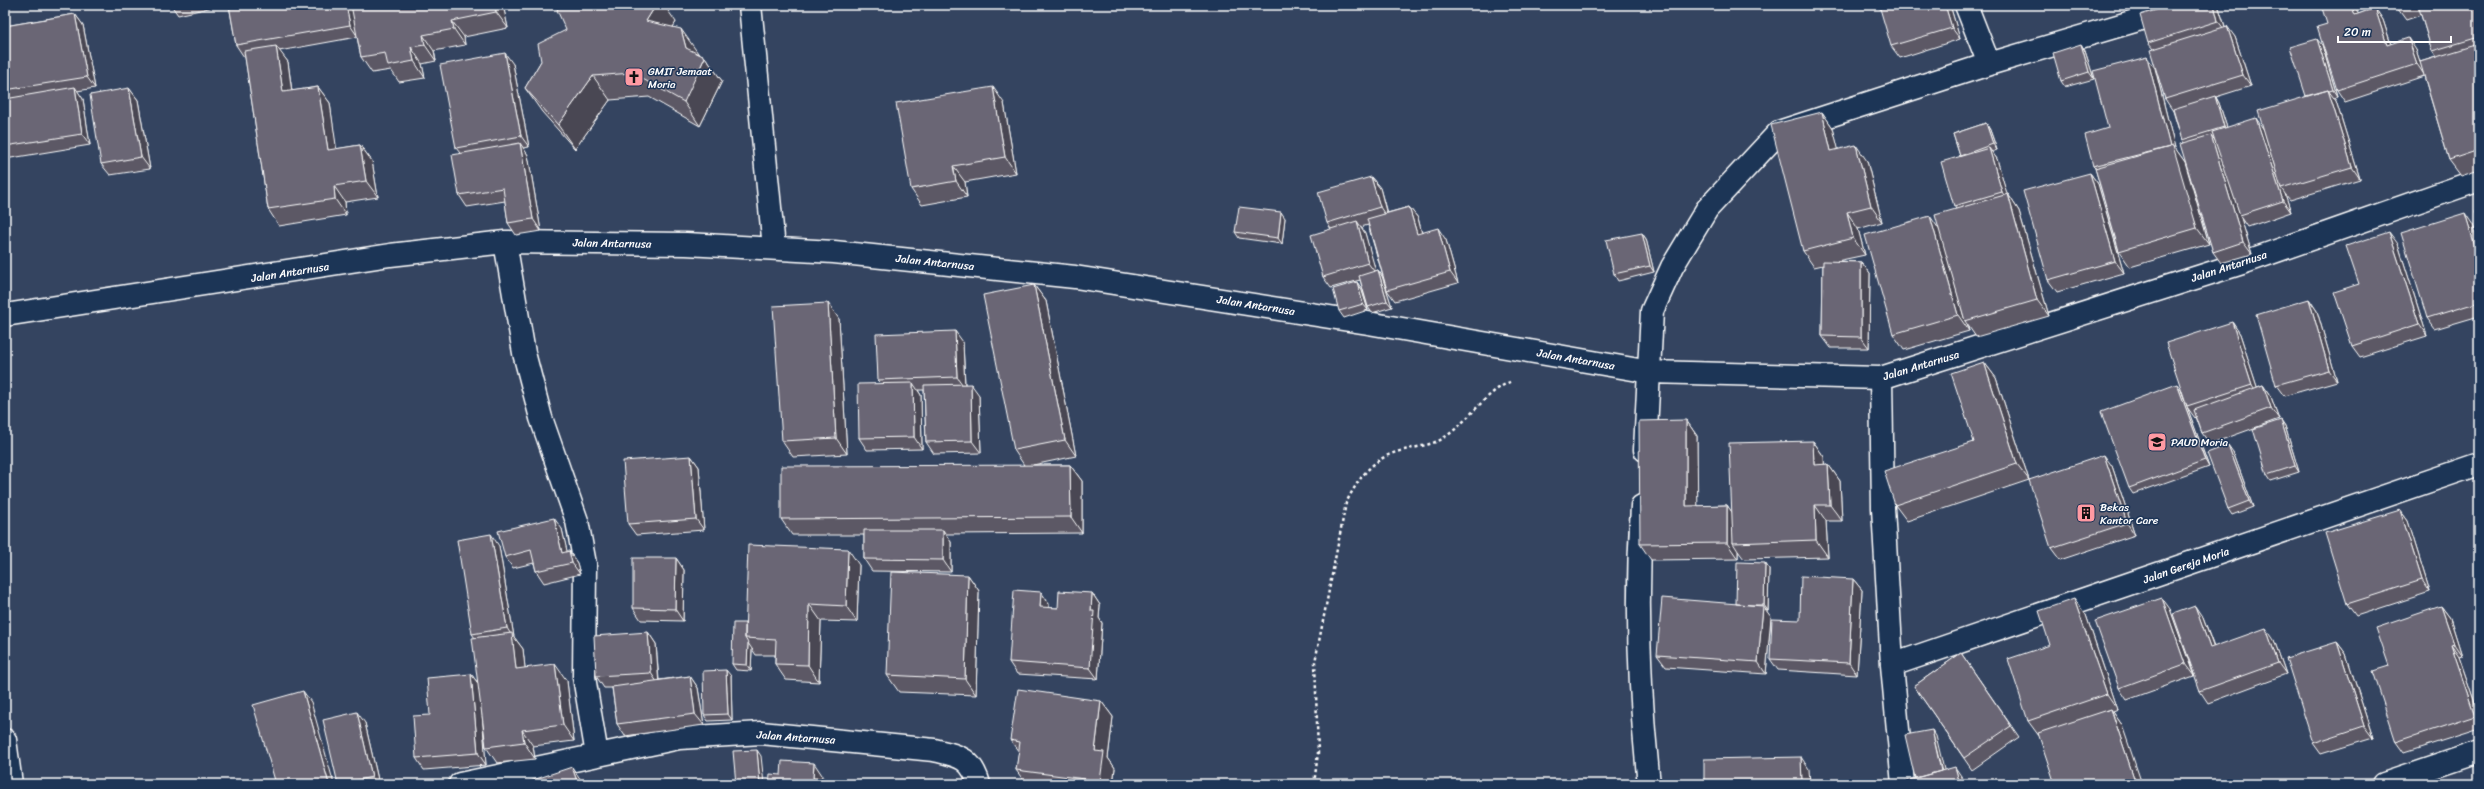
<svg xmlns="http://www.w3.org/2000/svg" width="2484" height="789" font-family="Sriracha,sans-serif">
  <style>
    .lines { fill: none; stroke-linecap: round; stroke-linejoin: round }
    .minor-casing { stroke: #fff; stroke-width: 25 }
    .path { stroke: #fff; stroke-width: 2.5; stroke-dasharray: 3 3; stroke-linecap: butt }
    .minor { stroke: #1d3557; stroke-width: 22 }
    .wall { fill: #5b5865; stroke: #fff }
    .shaded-wall { fill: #4a4752; stroke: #fff }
    .building { fill: #6a6675; stroke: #fff }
    .labels { text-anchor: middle; stroke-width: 3; stroke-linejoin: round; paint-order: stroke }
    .poi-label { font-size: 11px; fill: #fff; stroke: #1d3557; text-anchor: start }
    .street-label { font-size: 11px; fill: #fff; stroke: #1d3557 }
  </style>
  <rect width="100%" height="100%" fill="#344460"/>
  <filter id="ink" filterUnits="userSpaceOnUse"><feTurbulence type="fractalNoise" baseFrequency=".025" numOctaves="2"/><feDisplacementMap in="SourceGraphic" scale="8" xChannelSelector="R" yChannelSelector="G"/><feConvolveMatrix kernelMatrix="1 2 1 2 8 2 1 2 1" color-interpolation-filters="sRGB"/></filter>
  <g filter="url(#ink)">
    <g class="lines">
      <defs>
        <path id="minor" d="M750 5 774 248
          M1966 5 1989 64
          M505 242 524 353 541 418 577 521 585 564 584 677 597 755
          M5 315 390 255 505 242 686 244 834 252 1075 277 1368 323 1650 372 1881 378 2242 263 2479 180
          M1881 378 1883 508 1892 665 1903 784
          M1645 450 1652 311 1672 267 1707 209 1779 132 1989 64 2189 5
          M1642 506C1636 598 1639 693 1649 784
          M1892 665 2479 464
          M5 740 11 784
          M460 784 679 738 761 733 934 750C959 756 971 757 979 784
          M2384 784 2479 752"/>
      </defs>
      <use href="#minor" class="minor-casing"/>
      <path class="path" d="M1314 784 1318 753 1315 662 1346 503C1359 477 1374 456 1404 450 1416 447 1431 445 1442 439 1468 423 1484 392 1512 381"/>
      <use href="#minor" class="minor"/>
    </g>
    <path class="wall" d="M171 5H222L178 15Z
      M229 5H503L508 28 464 37 465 45 434 51 436 61 422 64 425 78 399 82 391 70 372 73 361 57 357 37 279 51 288 62 292 91 318 87 330 103 336 149 360 145 372 161 378 197 345 202 346 215 279 226 268 209 245 57H244L236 45Z
      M1950 5 1960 39 1900 58 1891 46Z
      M2163 5H2170L2164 7Z
      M2218 5 2225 26 2235 37 2251 86 2216 97 2219 103 2227 128H2263L2306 96 2322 45 2337 96 2334 98 2336 101 2360 179 2290 200 2285 194 2291 212 2248 227 2240 215 2252 254 2221 263 2213 252 2184 143 2182 140 2173 111 2165 99 2153 49 2148 43Z
      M2395 5H2479V170L2461 176 2449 160 2424 76 2345 102 2337 90 2358 14 2375 8 2383 20 2391 44 2416 50 2420 62 2436 57 2432 51 2421 15 2406 20Z
      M75 14 83 25 95 88 77 91 83 99 90 145 5 159V99L7 98 5 96V26Z
      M676 22 673 27 698 54 705 57 722 81 700 126 649 97 610 100 575 149 542 112 525 88 541 61Z
      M2081 44 2085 51 2094 79 2065 87 2061 81Z
      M513 64 529 147 523 148 528 155 541 231 516 235 508 223 505 201 467 207 459 195 460 153 456 148Z
      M2155 68 2175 148 2185 162 2209 244 2130 267 2119 251 2095 168 2093 166Z
      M129 88 138 100 150 169 110 175 101 164Z
      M1004 103 1016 173 965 182 967 197 922 205 911 189Z
      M1822 112 1833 128 1838 150 1867 161 1882 222 1858 229 1865 255 1837 261 1861 262 1870 273 1869 348H1831L1822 336 1823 265 1814 267 1803 251Z
      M1986 123 1990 130 1997 150 1992 152 1997 159 2007 195 2008 194 2019 211 2049 316 1976 337 1967 324 1969 331 1904 350 1893 334 1940 230 1956 209 1954 206 1960 156 1953 134Z
      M2090 173 2098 184 2124 273 2057 292 2048 280Z
      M1371 177 1380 188 1387 213 1409 207 1418 218 1422 233 1446 240 1458 283 1395 301 1387 290 1368 225 1361 227 1365 233 1375 271 1378 270 1382 276 1392 307 1372 313 1368 307 1360 280 1331 288 1323 277 1331 229 1327 223Z
      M1285 218 1282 244 1239 238 1235 232Z
      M2473 225 2479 244V316L2435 329 2427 318Z
      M1642 233 1646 239 1654 272 1618 281 1614 274Z
      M2398 244 2427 336 2360 357 2352 346 2359 284Z
      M1357 282 1361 288 1368 310 1344 318 1339 311Z
      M1034 285 1046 301 1076 456 1033 465H1070L1082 481V533L945 534 951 542V572L872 571 864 559V535H792L781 519 1024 465 1014 450Z
      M2309 299 2317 311 2337 381 2284 396 2276 385Z
      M839 319 847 454 793 457 782 441Z
      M2232 322 2240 334 2257 387 2263 385 2271 397 2279 419 2210 444 2202 433 2196 417 2195 418 2187 407 2209 467 2133 494 2129 488 2181 390 2184 399Z
      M963 342 965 384 979 395 981 453 934 454 926 442 924 390H918L921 395 922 449 867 450 859 438 881 383 878 380Z
      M1984 362 1996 378 2029 480 1907 521 1895 505 1974 442Z
      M1686 420 1697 436V506L1727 505 1732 513 1813 441 1824 457V465L1828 464 1840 481 1842 521H1826L1828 557 1744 559 1738 551V559L1651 560 1640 544Z
      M2281 420 2285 426 2299 472 2271 481 2267 475Z
      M2233 452 2253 507 2232 515 2228 509Z
      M691 456 699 467 704 530 636 535 628 524Z
      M2112 466 2135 535 2060 560 2051 548Z
      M2400 510 2408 521 2430 592 2356 616 2347 604Z
      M562 529 567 552 569 551 577 563 580 574 544 583 536 571 534 563 513 568 505 557Z
      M499 546 514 637 523 649 525 668 567 681 574 741 533 746 535 759 497 763 486 747 482 719 486 765 424 770 416 758 430 715 471 674 478 683 475 638 472 634Z
      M676 558 684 570 683 621 641 620 633 608Z
      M1765 563 1769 569 1768 611H1766L1771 617 1766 674 1666 667 1657 655 1736 604Z
      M859 565 857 622 821 621 819 682 786 680 775 664V655H756L752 649 751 671 736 670 732 664 745 623Z
      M968 575 979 591 976 695 899 692 887 675Z
      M1853 579 1862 590 1857 675 1778 670 1770 659 1800 620Z
      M1041 592 1049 604V608H1058L1092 593 1100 605 1099 618 1102 623 1098 679 1017 674 1009 662Z
      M2441 606 2450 618 2462 656 2459 657 2479 715V729L2404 753 2396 742 2389 666Z
      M2170 609 2194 676 2127 700 2119 688Z
      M2086 615 2118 710 2113 712 2122 725 2039 736 2028 721 2050 645Z
      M2203 618 2214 647 2274 640 2286 674 2208 703 2200 691Z
      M648 632 656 644 659 680 690 676 698 688 704 725 625 736 617 724 612 688H604L596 676Z
      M2337 642 2346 654 2373 738 2321 754 2313 743Z
      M1961 653 2019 737 1972 770 1914 686Z
      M731 676 732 720 708 721 704 715Z
      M1101 701 1113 717 1108 758 1115 768 1113 784H1026L1016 770 1019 752 1010 740Z
      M365 723 379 784H338Z"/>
    <path class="shaded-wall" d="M346 5H352L358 37 350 25Z
      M495 5H503L508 28 496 12Z
      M656 5H664L676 22 662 45 646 21Z
      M1945 5H1950L1960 39 1952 28Z
      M2214 5H2218L2227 33 2218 21Z
      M2351 5H2355L2363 27 2355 15Z
      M2375 8 2383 20 2395 57 2387 45Z
      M75 14 83 25 95 88 87 77Z
      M452 21 464 37 465 45 454 29Z
      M2227 26 2235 37 2251 86 2243 75Z
      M681 29 698 53 701 66 705 57 722 81 700 126 684 102 686 48Z
      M423 35 434 51 436 61 425 45Z
      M2408 38 2416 50 2425 76 2417 64Z
      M2317 39 2322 45 2337 96 2333 90Z
      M2081 44 2085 51 2094 79 2089 72Z
      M276 46 288 62 294 108 283 92Z
      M411 47 422 64 425 78 414 61Z
      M505 53 513 64 529 147 521 136Z
      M2147 57 2155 68 2175 148 2185 162 2209 244 2197 228 2170 147Z
      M593 76 610 100 575 149 558 125Z
      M75 87 83 99 90 145 82 134Z
      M318 87 330 103 339 166 328 150Z
      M993 87 1004 103 1016 173 1005 157Z
      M129 88 138 100 150 169 141 157Z
      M2328 90 2336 101 2360 179 2352 167Z
      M2215 96 2219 103 2229 134 2224 127Z
      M1822 112 1833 128 1843 168 1831 151Z
      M2256 118 2264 130 2281 188 2285 194 2291 212 2283 201Z
      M1986 123 1990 130 1997 150 1993 144Z
      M2211 135 2219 146 2252 254 2243 242Z
      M520 143 528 155 541 231 533 219Z
      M360 145 372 161 378 197 366 181Z
      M1856 145 1867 161 1882 222 1871 206Z
      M1989 148 1997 159 2010 204 2002 192Z
      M953 166 965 182 967 197 956 181Z
      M2090 173 2098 184 2124 273 2115 261Z
      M1371 177 1380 188 1388 219 1380 207Z
      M334 186 345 202 346 215 335 199Z
      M2008 194 2019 211 2049 316 2037 300Z
      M1409 207 1418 218 1425 246 1417 234Z
      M1281 212 1285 218 1282 244 1278 238Z
      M1847 212 1858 229 1865 255 1853 238Z
      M2465 213 2473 225 2479 244V259Z
      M1930 216 1941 232 1965 321 1967 324 1969 331 1958 315Z
      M1357 221 1365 233 1377 275 1368 263Z
      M1438 228 1446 240 1458 283 1450 272Z
      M2389 232 2398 244 2427 336 2419 324Z
      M1642 233 1646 239 1654 272 1650 266Z
      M1861 262 1870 273 1869 348 1861 337Z
      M1378 270 1382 276 1392 307 1387 301Z
      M1357 282 1361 288 1368 310 1363 304Z
      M1034 285 1046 301 1076 456 1065 440Z
      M2309 299 2317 311 2337 381 2329 370Z
      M828 303 839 319 847 454 836 438Z
      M2232 322 2240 334 2260 396 2252 385Z
      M955 331 963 342 965 388 957 377Z
      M1984 362 1996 378 2029 480 2017 464Z
      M913 383 921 395 922 449 914 437Z
      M971 384 979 395 981 453 972 441Z
      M2177 384 2181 390 2209 467 2205 460Z
      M2263 385 2271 397 2279 419 2271 408Z
      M1686 420 1697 436 1698 522 1686 506Z
      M2281 420 2285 426 2299 472 2295 466Z
      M1813 441 1824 457 1825 481 1814 465Z
      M2228 445 2233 452 2253 507 2249 501Z
      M2104 455 2112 466 2135 535 2127 523Z
      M691 456 699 467 704 530 696 519Z
      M1828 464 1840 481 1842 521 1830 505Z
      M1070 465 1082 481V533L1071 517Z
      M1727 505 1738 521 1733 543 1738 551V559L1727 543Z
      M1815 505 1826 521 1828 557 1816 540Z
      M2400 510 2408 521 2430 592 2422 580Z
      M554 518 562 529 570 564 562 553Z
      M943 530 951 542V572L943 560Z
      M491 534 499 546 514 637 523 649 527 686 516 669 512 636 507 628Z
      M848 549 859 565 857 622 846 606Z
      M569 551 577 563 580 574 572 563Z
      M676 558 684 570 683 621 675 609Z
      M1765 563 1769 569 1768 611 1764 605Z
      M968 575 979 591 976 695 965 679Z
      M1853 579 1862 590 1857 675 1849 663Z
      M1041 592 1049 604 1048 619 1040 607Z
      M1092 593 1100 605 1099 618 1102 623 1098 679 1090 668 1091 611Z
      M2162 598 2170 609 2194 676 2185 664Z
      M2074 599 2086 615 2118 710 2107 694Z
      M809 604 821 621 819 682 808 665Z
      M1763 606 1771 617 1766 674 1758 662Z
      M2195 606 2203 618 2218 660 2210 648Z
      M2441 606 2450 618 2462 656 2454 644Z
      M2266 628 2274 640 2286 674 2278 663Z
      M648 632 656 644 659 685 651 673Z
      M2337 642 2346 654 2373 738 2364 726Z
      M748 643 752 649 751 671 747 665Z
      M2451 645 2459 657 2479 715V722L2475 716Z
      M555 664 567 681 574 741 563 725Z
      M726 670 731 676 732 720 728 714Z
      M471 674 480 686 486 765 478 753Z
      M690 676 698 688 704 725 695 714Z
      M303 691 311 702 334 784H329Z
      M1101 701 1113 717 1108 758 1115 768 1113 784H1102L1100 781 1095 751Z
      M2111 709 2122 725 2142 784H2136Z
      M357 712 365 723 379 784H377L372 777Z
      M522 730 533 746 535 759 524 742Z
      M1932 730 1936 736 1946 778 1942 772Z
      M757 750 761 756 764 784H760Z
      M1801 757 1809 769 1810 784H1802Z
      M814 763 822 775 821 784 813 778Z
      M572 767 583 783 584 784H578Z
      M1955 767 1963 779 1965 784H1960Z
      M824 778 827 784H823Z"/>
    <path class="building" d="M229 5H346L350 25 236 45Z
      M351 5H495L496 12 452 21 454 29 423 35 425 45 411 47 414 61 388 66 385 53 361 57Z
      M560 5H656L646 21 681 29 686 48 705 57 684 102 632 73 593 76 558 125 525 88 541 61 538 44 566 30 557 10Z
      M1879 5H1945L1952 28 1891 46Z
      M2172 5H2214L2218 21 2148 43 2140 15Z
      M2321 5H2351L2355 15 2375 8 2387 45 2408 38 2417 64 2337 90 2317 27 2327 24Z
      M2418 5H2479V37L2432 51Z
      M75 14 87 77 5 90V26Z
      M2227 26 2243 75 2165 99 2150 50Z
      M2317 39 2333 90 2329 91 2328 90 2306 96 2290 47Z
      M2081 44 2089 72 2061 81 2053 53Z
      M2479 44V150L2449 160 2420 62Z
      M276 46 283 92 318 87 328 150 360 145 366 181 334 186 335 199 268 209 244 51Z
      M505 53 521 136 456 148 440 65Z
      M2147 57 2170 147 2093 166 2085 135 2108 128 2093 71Z
      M75 87 82 134 5 146V99Z
      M993 87 1005 157 953 166 956 181 911 189 896 103Z
      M129 88 141 157 101 164 90 95Z
      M2328 90 2352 167 2281 188 2258 111Z
      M2215 96 2224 127 2182 140 2173 109Z
      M1822 112 1831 151 1856 145 1871 206 1847 212 1853 238 1803 251 1771 125Z
      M2256 118 2283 201 2240 215 2212 132Z
      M1986 123 1993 144 1960 156 1953 134Z
      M2211 135 2243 242 2213 252 2180 144Z
      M520 143 533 219 508 223 503 188 459 195 452 155Z
      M2173 146 2197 228 2119 251 2095 168Z
      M1989 148 2002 192 1954 206 1941 162Z
      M2090 173 2115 261 2048 280 2023 191Z
      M1371 177 1380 207 1327 223 1318 192Z
      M2008 194 2037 300 1965 321 1935 215Z
      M1239 207 1281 212 1278 238 1235 232Z
      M1409 207 1417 234 1438 228 1450 272 1387 290 1367 219Z
      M2479 210V222L2475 211Z
      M2465 213 2479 259V302L2427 318 2401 233Z
      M1930 216 1958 315 1893 334 1865 235Z
      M1357 221 1368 263 1323 277 1311 235Z
      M2389 232 2419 324 2352 346 2334 292 2359 284 2346 246Z
      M1642 233 1650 266 1614 274 1606 240Z
      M1823 261 1861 262V337L1822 336Z
      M1378 270 1387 301 1368 307 1359 276Z
      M1357 282 1363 304 1339 311 1333 289Z
      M1034 285 1065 440 1014 450 983 295Z
      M2309 299 2329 370 2276 385 2256 315Z
      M828 303 836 438 782 441 773 306Z
      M2232 322 2252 385 2187 406 2166 343Z
      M955 331 957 377 878 380 876 334Z
      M1984 362 2017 464 1895 505 1884 471 1974 442 1951 373Z
      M913 383 914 437 859 438 858 384Z
      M971 384 972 441 926 442 924 385Z
      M2177 384 2205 460 2129 488 2101 412Z
      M2263 385 2271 408 2202 433 2194 410Z
      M1686 420V506L1727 505V543L1640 544 1639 421Z
      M2281 420 2295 466 2267 475 2253 429Z
      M1813 441 1814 465 1828 464 1830 505H1815L1816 540 1733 543 1729 443Z
      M2228 445 2249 501 2228 509 2207 453Z
      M2104 455 2127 523 2051 548 2029 480Z
      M691 456 696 519 628 524 623 461Z
      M1070 465 1071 517 781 519V466Z
      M2479 470V478L2477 471Z
      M2400 510 2422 580 2347 604 2325 533Z
      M554 518 562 553 569 551 572 563 536 571 531 550 505 557 498 531Z
      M864 530H943V560L864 559Z
      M491 534 507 628 472 634 457 540Z
      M748 545 848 549 846 606 809 604 808 665 775 664 776 640 745 638Z
      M633 558H676L675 609 633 608Z
      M1737 562 1765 563 1764 605H1752L1736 604Z
      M891 572 968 575 965 679 887 675Z
      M1801 576 1853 579 1849 663 1770 659 1772 619 1800 620Z
      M1014 590 1041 592 1040 607 1058 608 1059 591 1092 593 1091 611H1094L1090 668 1009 662Z
      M1662 598 1763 606 1758 662 1657 655Z
      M2162 598 2185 664 2119 688 2095 621Z
      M2074 599 2107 694 2028 721 2008 659 2050 645 2039 611Z
      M2195 606 2210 648 2266 628 2278 663 2200 691 2173 614Z
      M2441 606 2454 644 2451 645 2475 716 2396 742 2373 671 2389 666 2376 628Z
      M733 623H745V638L748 643 747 665 732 664Z
      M648 632 651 673 596 676 594 636Z
      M512 633 516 669 555 664 563 725 522 730 524 742 486 747 472 638Z
      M2337 642 2364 726 2313 743 2286 658Z
      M1961 653 2011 726 1964 758 1914 686Z
      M726 670 728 714 704 715 703 671Z
      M471 674 478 753 416 758 413 716 430 715 427 678Z
      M690 676 695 714 617 724 612 687Z
      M1018 689 1101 701 1095 751 1104 752 1100 781 1016 770 1020 742 1010 740Z
      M303 691 329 784H276L253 705Z
      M2111 709 2136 784H2055L2038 733Z
      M357 712 372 777 340 784H338L323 720Z
      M1932 730 1941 771 1915 778 1905 735Z
      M757 750 760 784H736L733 751Z
      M1801 757 1802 784H1704V759Z
      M782 761 814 763 813 778H824L823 784H769L770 774 781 775Z
      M572 767 578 784H524V783Z
      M1955 767 1960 784H1903L1902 782Z
      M1030 782 1043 784H1030Z"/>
  </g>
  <defs>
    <symbol id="church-square" viewBox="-11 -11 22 22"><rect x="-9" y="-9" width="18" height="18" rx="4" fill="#ff9aa2" stroke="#1d3557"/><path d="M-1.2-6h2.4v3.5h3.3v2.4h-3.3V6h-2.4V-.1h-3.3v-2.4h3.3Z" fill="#111"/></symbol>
    <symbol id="school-square" viewBox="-11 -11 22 22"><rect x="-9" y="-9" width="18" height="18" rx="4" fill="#ff9aa2" stroke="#1d3557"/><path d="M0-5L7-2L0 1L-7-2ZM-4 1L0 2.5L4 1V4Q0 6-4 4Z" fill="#111"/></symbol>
    <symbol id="building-square" viewBox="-11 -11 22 22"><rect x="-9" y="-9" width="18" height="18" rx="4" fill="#ff9aa2" stroke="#1d3557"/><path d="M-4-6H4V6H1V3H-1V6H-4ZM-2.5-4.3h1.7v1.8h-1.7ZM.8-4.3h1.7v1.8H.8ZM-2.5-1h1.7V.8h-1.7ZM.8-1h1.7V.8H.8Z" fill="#111"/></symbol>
  </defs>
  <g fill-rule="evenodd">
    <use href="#church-square" x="623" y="66" width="22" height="22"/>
    <use href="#school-square" x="2146" y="431" width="22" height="22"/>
    <use href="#building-square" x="2075" y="502" width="22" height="22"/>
  </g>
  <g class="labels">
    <g class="poi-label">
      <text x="648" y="75">GMIT Jemaat<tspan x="648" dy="13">Moria</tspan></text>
      <text x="2171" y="446">PAUD Moria</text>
      <text x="2100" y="511">Bekas<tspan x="2100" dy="13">Kantor Care</tspan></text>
    </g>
    <g class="street-label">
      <text transform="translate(612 243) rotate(1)" y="4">Jalan Antarnusa</text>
      <text transform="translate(935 262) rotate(6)" y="4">Jalan Antarnusa</text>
      <text transform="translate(2229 266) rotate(-18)" y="4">Jalan Antarnusa</text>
      <text transform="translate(290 272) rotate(-9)" y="4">Jalan Antarnusa</text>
      <text transform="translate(1256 305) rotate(9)" y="4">Jalan Antarnusa</text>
      <text transform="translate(1576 359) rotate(10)" y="4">Jalan Antarnusa</text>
      <text transform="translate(1921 365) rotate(-17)" y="4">Jalan Antarnusa</text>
      <text transform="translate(2186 565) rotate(-19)" y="4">Jalan Gereja Moria</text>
      <text transform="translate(796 737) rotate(4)" y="4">Jalan Antarnusa</text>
    </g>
  </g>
  <rect width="2484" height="789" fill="none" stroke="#1d3557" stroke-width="20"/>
  <rect x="10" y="10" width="2464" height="769" fill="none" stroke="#fff" stroke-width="1.5" filter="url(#ink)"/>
  <path d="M2338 36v6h113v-6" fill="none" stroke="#ffffff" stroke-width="2"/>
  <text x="2344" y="36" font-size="12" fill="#ffffff" stroke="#1d3557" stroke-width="3" paint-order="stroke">20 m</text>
</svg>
